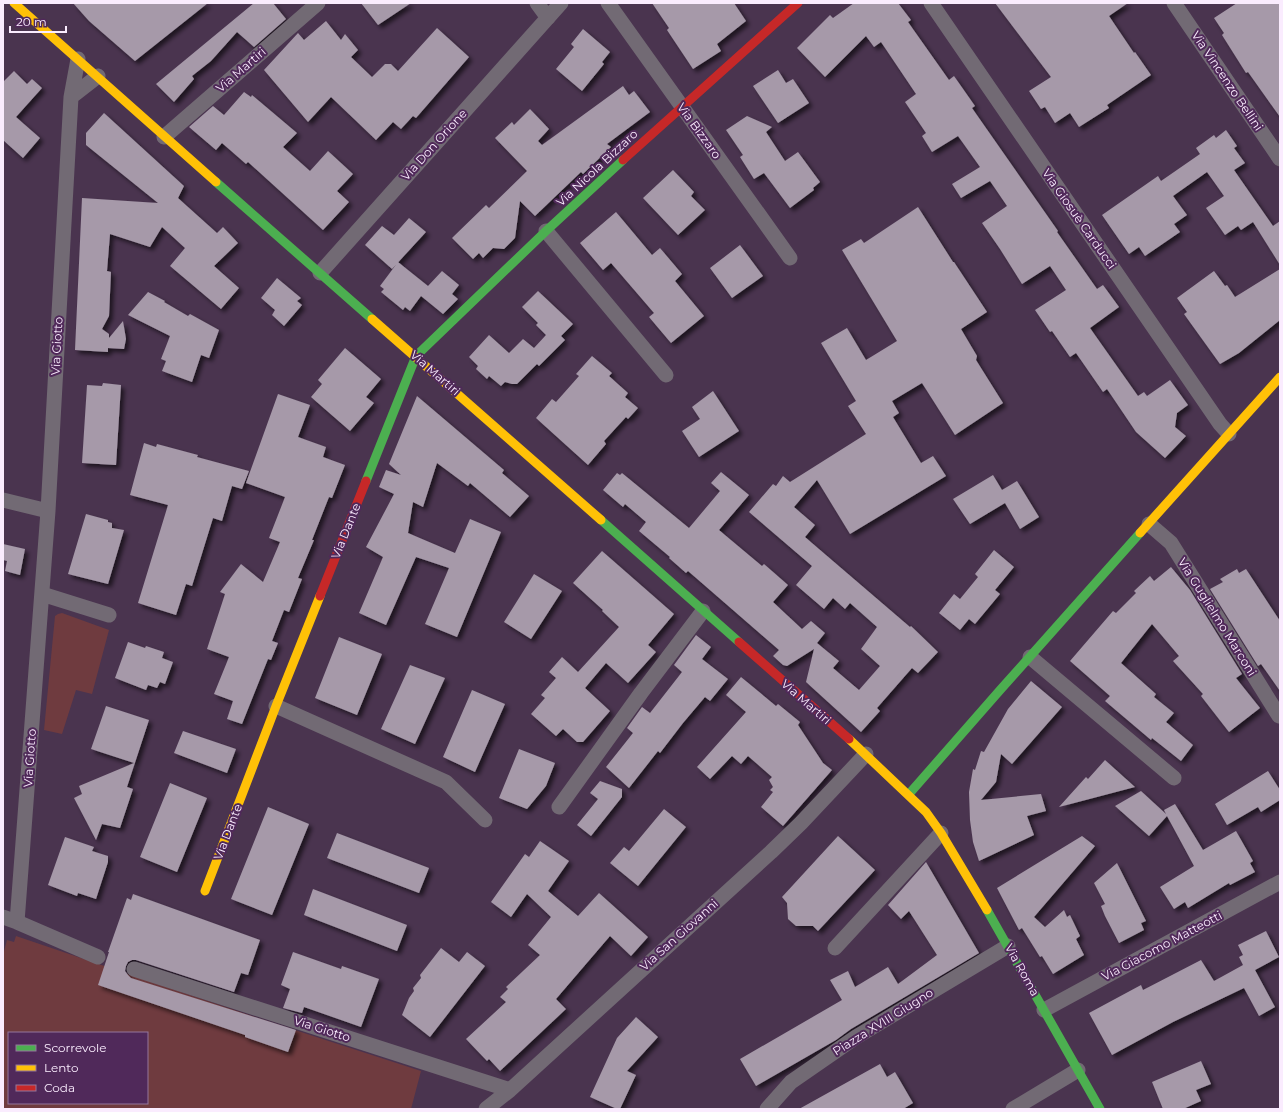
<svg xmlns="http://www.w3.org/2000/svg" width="1283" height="1112" font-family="Montserrat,sans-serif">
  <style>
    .green { fill: #6f3b3f; fill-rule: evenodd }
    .building { fill: #a699a9; filter: url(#shadow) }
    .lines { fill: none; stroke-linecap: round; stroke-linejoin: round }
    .street { stroke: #726a74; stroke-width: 15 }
    .fast { stroke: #4caf50; stroke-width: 9 }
    .slow { stroke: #ffc107; stroke-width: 9 }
    .jam { stroke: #c62828; stroke-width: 9 }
    .labels { text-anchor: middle; stroke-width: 4; stroke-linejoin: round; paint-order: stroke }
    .street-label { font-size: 12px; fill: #faecfe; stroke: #50295a }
  </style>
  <defs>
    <filter id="shadow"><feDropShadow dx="3.5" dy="3.5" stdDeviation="2" flood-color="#0009"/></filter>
  </defs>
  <rect width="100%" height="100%" fill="#4a344f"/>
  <path class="green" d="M62 613 109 630 92 694 76 690 62 734 44 730 55 616 58 614Z
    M16 936 252 1016 421 1071 411 1109H3V955L7 940 14 942ZM9 1033H147V1103H9Z"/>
  <path class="building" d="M73 3H208L135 61 89 21Z
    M254 3H273L286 19 254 47 237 32 211 61 192 76 194 79 174 102 156 84Z
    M361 3H411L378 25Z
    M652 3H734L746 21 717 44 721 51 693 69 667 30 669 28Z
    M854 3H898L911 20 908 22 949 80 954 76 975 106 972 108 1058 231 1057 232 1097 289 1103 285 1119 307 1090 328 1138 396 1144 392 1147 396 1170 380 1188 405 1177 413 1175 427 1186 436 1165 458 1136 432 1107 389 1103 392 1076 353 1070 357 1052 331 1050 332 1035 310 1066 290 1050 266 1022 284 1000 249 982 223 1007 206 990 181 961 198 952 184 980 167 958 136 932 152 922 136 926 133 905 102 916 94 881 42 874 47 866 36 825 77 797 48 830 15 833 18Z
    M995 3H1128L1109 16 1134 53 1135 52 1151 75 1107 105 1109 108 1079 127 1070 113 1055 123 1045 107 1041 109 1029 91 1051 77Z
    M1237 3H1280V117L1248 72 1246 73 1222 35 1224 33 1214 18Z
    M326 21 341 40 345 34 358 50 351 57 372 77 385 64H391L398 71 437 28 469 57 416 118 413 116 401 129 393 122 376 140 331 97 308 122 264 70 298 33 304 40Z
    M583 29 610 52 602 62 604 64 582 91 556 69 574 47 571 44Z
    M778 70 786 83 793 79 809 103 778 123 753 86Z
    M14 71 27 84 32 79 42 88 16 117 40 138 23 158 3 140V82Z
    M623 86 629 95 634 91 650 112 607 144 611 147 583 174 581 172 535 216 520 201 515 238 504 249 493 248 483 258 479 253 473 259 452 238 486 205 489 208 527 171 495 138 512 122 514 125 530 109 549 129 538 141 542 145Z
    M244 92 251 97 252 95 297 133 283 147 310 171 328 151 353 174 337 191 349 202 323 230 248 162 246 164 222 143 216 150 189 127 213 106 224 115Z
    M104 113 184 186 178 198 217 233 223 227 238 243 214 266 239 288 221 309 170 266 185 248 162 227 150 247 110 234 107 271 111 272 109 316 102 329 109 334V338L123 321 126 339 124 349 108 348V352L75 350 82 198 158 203 86 145V133Z
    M747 116 772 127 766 132 785 161 798 152 820 182 813 188 814 190 790 208 764 173 754 179 740 157 743 155 726 130Z
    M1226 130 1237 146 1234 148 1245 163 1234 170 1273 226 1280 221V265L1253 222 1241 230 1238 226 1225 235 1206 208 1224 196 1207 172 1173 196 1187 215 1174 224 1180 232 1145 256 1139 247 1129 254 1102 215 1158 176 1161 181 1200 154 1196 148 1214 135 1216 138Z
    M673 170 694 192 691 196 705 210 678 235 643 198Z
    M918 207 953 262H954L987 312 961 329 977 356 976 360 1003 403 955 435 922 383 892 401 899 413 893 417 921 463 933 456 946 476 850 534 817 480 794 507 815 525 805 537 910 627 911 626 938 652 918 673 912 668 877 708 880 711 861 732 806 682 814 649 787 666 783 665 773 656 779 650 688 571 686 573 669 558 670 557 639 531 646 522 625 504 623 507 603 490 617 473 620 475 622 473 689 528 720 491 711 483 721 472 749 495 719 530 762 566 764 564 788 585 773 602 802 629 811 621 825 633 817 643 839 661 833 668 859 690 880 666 861 649 877 627 850 603 845 609 833 598 824 609 796 585 812 566 749 512 773 484 776 486 783 476 790 482 866 434 848 406 856 401 821 343 847 328 866 360 897 341 842 250 861 239 864 243Z
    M616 212 652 255 660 248 682 274 675 281 704 316 671 343 649 317 654 313 611 263 603 270 580 243Z
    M409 218 426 232 392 269 365 245 382 226 394 235Z
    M740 245 763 276 732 298 710 268Z
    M398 262 428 286 442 271 459 285 452 294 458 299 443 314 421 296 410 311 405 307 403 310 381 292 384 289 380 286Z
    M1280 269V320L1239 353 1220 364 1184 314 1187 312 1177 298 1214 271 1225 286 1227 285 1235 297Z
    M277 278 301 298 297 301 302 305 284 326 272 315 275 310 261 298Z
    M538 291 573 324 561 336 565 340 539 366 537 364 517 384H512L505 382 501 386 489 376 487 379 476 369 478 366 469 357 489 335 509 353 523 339 534 348 546 335 536 325 538 323 522 307Z
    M148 292 165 301 164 302 188 316 190 314 219 330 209 358 201 355 192 382 162 371 166 361 161 359 170 336 128 315Z
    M345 348 381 379 366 397 374 403 350 431 311 397 322 384 318 380Z
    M592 356 612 373 609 376 628 393 625 397 638 408 628 419 626 417 604 441 606 444 588 465 536 418 552 399 556 402 579 376 576 374Z
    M103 383 121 385 116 465 82 463 87 385 102 386Z
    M713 391 739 431 699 457 682 431 700 419 692 407Z
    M278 394 310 405 298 437 326 447 323 457 345 465 332 498 329 497 312 540H314L298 578 302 579 289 612 284 610 272 641 278 643 271 660 268 659 242 724 227 719 233 701 214 694 229 657 207 649 225 594 220 592 241 564 263 582 280 542 269 538 285 497 246 483Z
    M417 396 504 470 502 473 529 496 510 517 470 483 468 486 437 463 423 507 413 502 408 533 455 553 470 519 501 532 457 637 425 624 449 568 416 557 386 625 359 613 383 557 366 547 394 494 379 487 386 470 401 475 389 464Z
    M144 443 156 447 157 444 198 455 197 457 249 471 242 489 232 486 222 521 213 518 192 586 186 584 176 615 138 603 168 505 130 495Z
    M993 475 1002 490 1017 481 1039 517 1020 529 1005 503 970 524 953 499Z
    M86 514 108 520V522L112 523V528L124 530 108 584 68 574Z
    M3 544 25 549 20 575 5 571 7 561 3 560Z
    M994 550 1014 567 995 590 1000 594 975 624 969 619 960 630 939 613 954 594 960 599 978 577 975 574Z
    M602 551 674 614 648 645 656 652 628 683 606 663 585 688 610 711 583 742H577L563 729 556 736 531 714 545 698 541 695 556 678 549 672 562 657 578 672 619 627 602 611 603 610 573 583Z
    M1171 567 1190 590 1242 674 1236 678 1260 708 1229 732 1201 696 1203 694 1173 661 1179 656 1152 624 1121 663 1156 694 1154 697 1174 713 1166 722 1193 745 1181 761 1152 738 1151 740 1105 701 1110 696 1070 661 1113 611 1116 613 1136 593 1134 591 1150 576 1154 581Z
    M1237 569 1239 573 1246 569 1280 621V691L1261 664 1258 666 1210 589 1223 582 1220 579Z
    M534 574 562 591 531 639 504 622Z
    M696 635 711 647 702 659 728 679 710 701 705 697 683 723 660 753 658 751 629 788 606 767 633 733 627 728 642 707 650 713 682 672 674 665Z
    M339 637 382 654 357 715 315 698Z
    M128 642 145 648 146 646 164 652 162 658 173 662 165 684 160 682 157 688 148 685 146 690 115 678Z
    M410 665 445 678 415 744 381 729Z
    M741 677 776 706 778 704 800 722 798 725 823 763 832 770 783 826 761 807 773 792 770 790 773 787 769 780 772 777 748 756 741 764 732 756 710 779 697 767 746 712 726 695Z
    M1031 681 1062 707 1012 764 1001 754 996 782 981 800 1041 794 1046 811 1027 816 1034 835 979 861 973 842 970 820 969 792 973 769 975 770 981 751 984 752 1008 709Z
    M472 690 505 704 475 772 443 757Z
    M106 706 149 720 127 787 133 789 120 828 102 824 96 840 74 798 82 794 79 786 134 763 91 749Z
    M183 731 236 749 227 773 174 753Z
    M519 749 555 763 546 786 527 809 499 798Z
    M1105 760 1135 787 1059 807 1086 777 1088 779Z
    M1268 771 1280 790V800L1261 812 1258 807 1227 825 1215 804Z
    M600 781 622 789V797L591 836 577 825 598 799 590 793Z
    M170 783 207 798 177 872 140 857Z
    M1141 791 1166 814 1164 810 1175 804 1203 850 1236 831 1253 861 1250 863 1255 872 1230 885 1229 883 1188 908 1185 902 1174 909 1160 887 1194 866 1167 816 1149 836 1115 806Z
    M268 807 309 824 272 915 231 899Z
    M664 809 686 827 638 886 610 863 624 847 629 851Z
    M337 833 429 868 419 893 327 858Z
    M838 836 875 870 818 931 813 926H796L788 919 787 903 782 897Z
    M1082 836 1095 846 1034 917 1045 927 1064 910 1067 917 1070 915 1080 936 1076 939 1084 955 1053 974 1042 956 1040 957 1022 928 1019 930 997 888Z
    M65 837 94 847 92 851 108 856V862L96 899 78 893 77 896 48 885Z
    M540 841 569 861 548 891 578 916 599 893 648 937 631 956 610 936 556 999 566 1009 500 1071 489 1059 487 1061 466 1039 506 1002 500 997 508 989 506 987 540 955 528 945 551 917 527 894 511 917 491 902 525 854 529 857Z
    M926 862 979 953 851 1029 836 1040 756 1086 740 1059 842 1000 830 980 848 971 855 987 888 967 898 984 937 955 909 911 901 919 888 905Z
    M1117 863 1146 921 1141 923 1144 930 1119 943 1105 916 1101 906 1105 904 1094 883Z
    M313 889 407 925 397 951 304 915Z
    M133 894 260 940 248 975 241 973 234 992 136 960H132L128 962 126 966 125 971 128 975 131 978 296 1030 288 1052 245 1037V1035L98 985 109 952H108L127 898 131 900Z
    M1266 931 1279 957 1255 970 1275 1007 1259 1016 1244 988 1173 1022 1112 1055 1089 1013 1141 985 1143 990 1201 960 1214 981 1243 965 1239 957 1243 955 1238 945Z
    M441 948 459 962 467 952 485 966 430 1037 402 1015 409 998 414 991 413 988 421 978 420 975Z
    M293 952 341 969 342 966 379 979 361 1027 304 1007 302 1013 283 1008 290 989 281 985Z
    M636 1017 658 1037 627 1071 636 1075 620 1109H617L590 1097 617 1038Z
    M1201 1061 1211 1084 1196 1090 1201 1101 1183 1109H1163L1152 1082Z
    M880 1064 887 1077 895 1072 913 1103 903 1109H799Z"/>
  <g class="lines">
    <path class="street" d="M537 3 548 18
      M608 3 790 258
      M931 3 1220 424 1229 434
      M1174 3 1280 159
      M71 97 98 76
      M164 137 318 3
      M546 231 666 375
      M320 273 561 3
      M3 500 48 511
      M1149 524 1171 543 1279 716
      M42 594 109 615
      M1030 657 1174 778
      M276 706 446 782 485 820
      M559 807 641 693 703 611
      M3 917 17 922 48 511 71 97 78 59
      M17 922 98 957
      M835 948 941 833
      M134 969 510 1090
      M1044 1010 1280 882
      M486 1109 510 1090 771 852 801 823 866 754
      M767 1109 791 1082 856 1037 1008 946
      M1013 1109 1078 1070"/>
    <path class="fast" d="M216 182 372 319
      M366 481 416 356 546 231 623 160
      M601 520 739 642
      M909 794 1001 689 1140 533
      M987 910 1100 1109"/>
    <path class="slow" d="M14 3 216 182
      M372 319 601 520
      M1140 533 1280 377
      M849 739 926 812 941 833 987 910
      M205 891 276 706 320 596"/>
    <path class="jam" d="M623 160 798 3
      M320 596 366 481
      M739 642 849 739"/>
  </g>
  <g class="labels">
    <g class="street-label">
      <text transform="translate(241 70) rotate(-41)" y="4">Via Martiri</text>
      <text transform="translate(1227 81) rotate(56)" y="4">Via Vincenzo Bellini</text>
      <text transform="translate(699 131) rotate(54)" y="4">Via Bizzaro</text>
      <text transform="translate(434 145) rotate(-48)" y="4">Via Don Orione</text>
      <text transform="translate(597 168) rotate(-43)" y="4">Via Nicola Bizzaro</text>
      <text transform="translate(1079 219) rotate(55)" y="4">Via Giosuè Carducci</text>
      <text transform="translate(57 346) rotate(-87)" y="4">Via Giotto</text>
      <text transform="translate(435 373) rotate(41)" y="4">Via Martiri</text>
      <text transform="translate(346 531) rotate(-68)" y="4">Via Dante</text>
      <text transform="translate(1217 617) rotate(58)" y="4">Via Guglielmo Marconi</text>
      <text transform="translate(806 702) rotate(41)" y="4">Via Martiri</text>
      <text transform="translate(30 758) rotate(-86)" y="4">Via Giotto</text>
      <text transform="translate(228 832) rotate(-69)" y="4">Via Dante</text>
      <text transform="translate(679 935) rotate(-42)" y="4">Via San Giovanni</text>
      <text transform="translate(1162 946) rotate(-28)" y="4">Via Giacomo Matteotti</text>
      <text transform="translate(1022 970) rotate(61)" y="4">Via Roma</text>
      <text transform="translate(883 1022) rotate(-32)" y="4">Piazza XVIII Giugno</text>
      <text transform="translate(322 1029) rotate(18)" y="4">Via Giotto</text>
    </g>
  </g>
  <rect width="1283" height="1112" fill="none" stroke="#faecfe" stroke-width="8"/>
  <rect x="8" y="1032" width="140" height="72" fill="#50295a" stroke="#94779c"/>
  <rect x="16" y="1045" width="20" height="6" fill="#4caf50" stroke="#94779c"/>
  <text x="44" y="1052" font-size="12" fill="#faecfe">Scorrevole</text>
  <rect x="16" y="1065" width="20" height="6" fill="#ffc107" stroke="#94779c"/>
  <text x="44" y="1072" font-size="12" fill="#faecfe">Lento</text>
  <rect x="16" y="1085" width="20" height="6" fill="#c62828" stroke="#94779c"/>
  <text x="44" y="1092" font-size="12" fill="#faecfe">Coda</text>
  <path d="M10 26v6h56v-6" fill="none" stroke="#faecfe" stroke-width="2"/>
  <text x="16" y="26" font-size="12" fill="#faecfe" stroke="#50295a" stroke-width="3" paint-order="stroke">20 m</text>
</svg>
